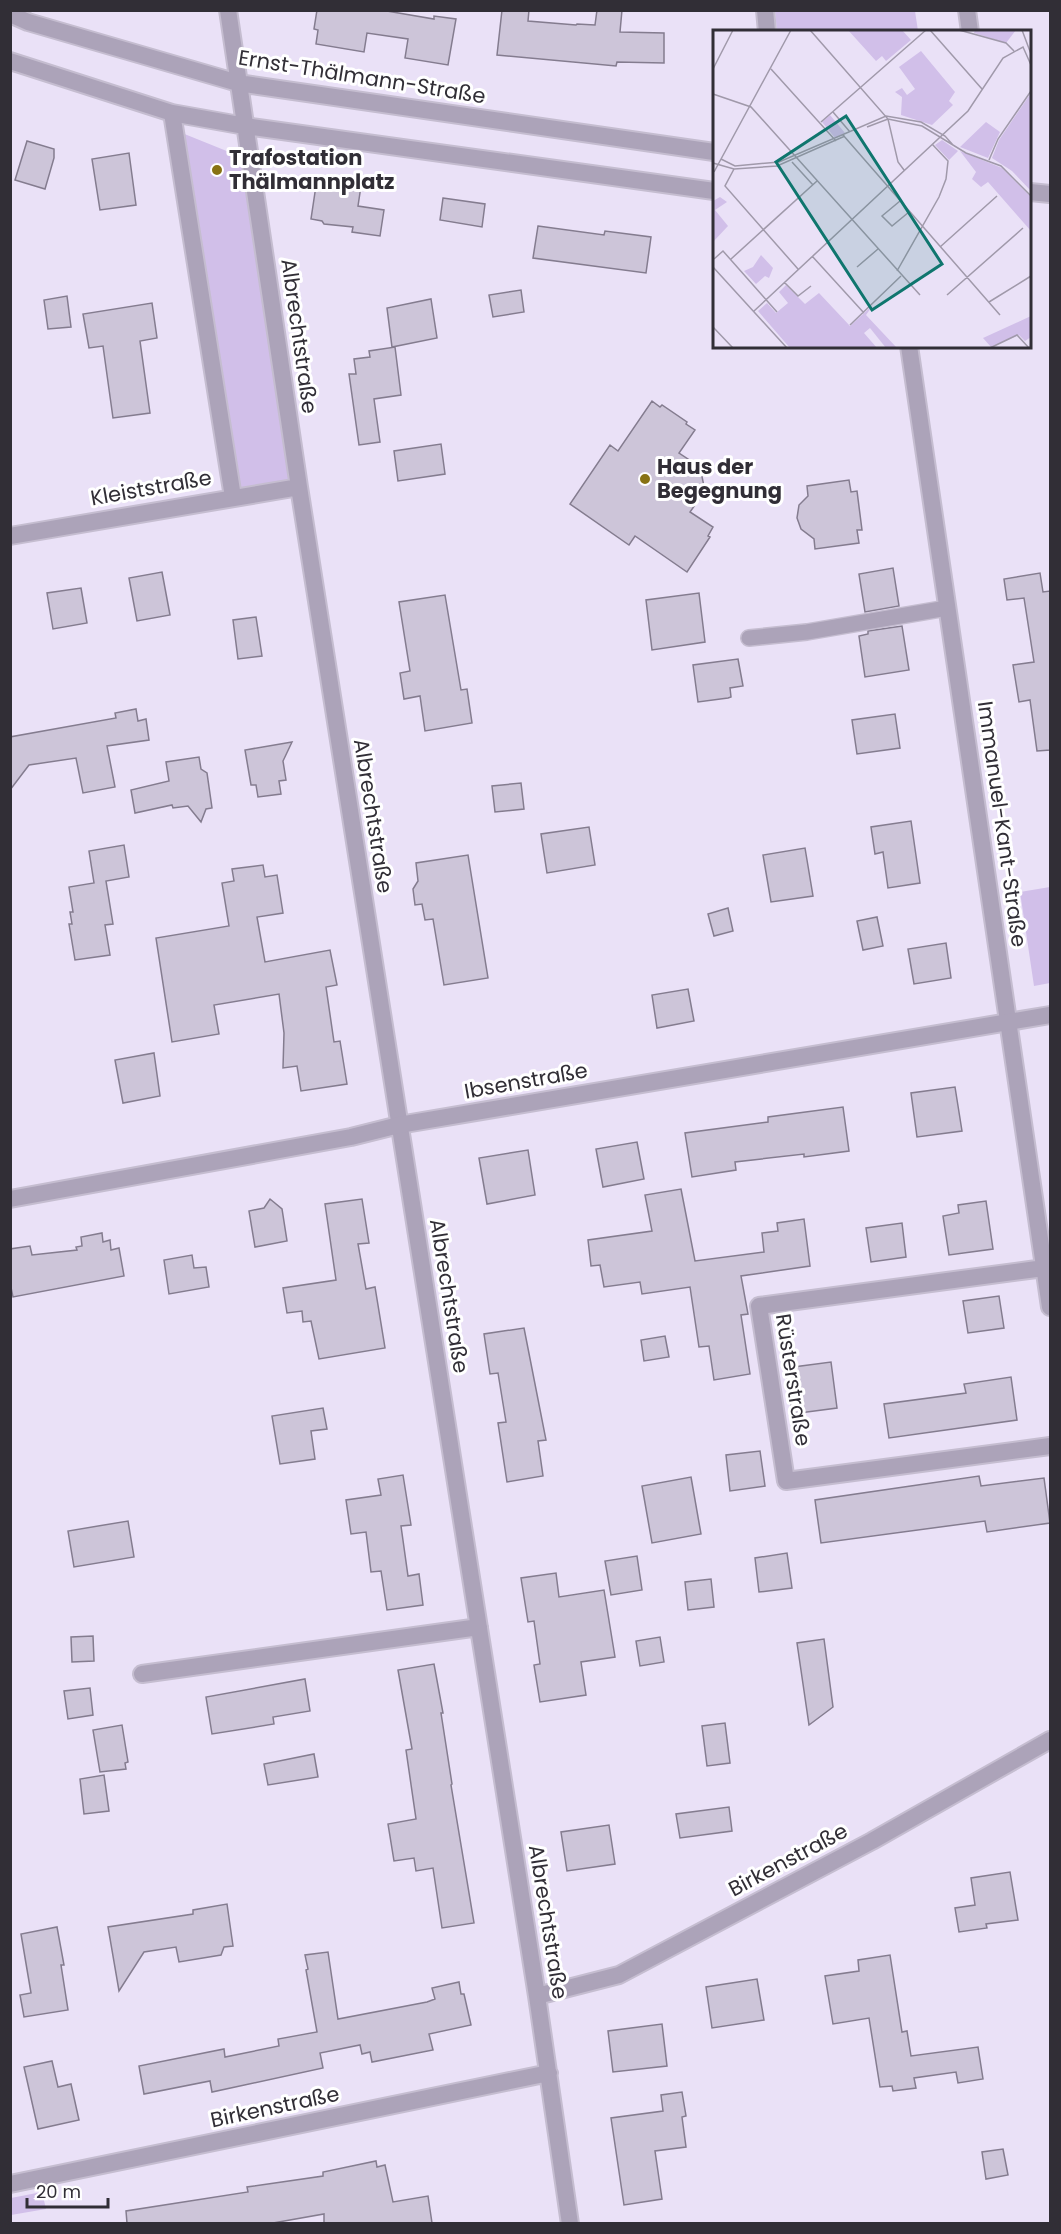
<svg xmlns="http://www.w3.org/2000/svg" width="1061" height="2234" font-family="Poppins,sans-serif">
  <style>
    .green { fill: #d1bfe9 }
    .building { fill: #cdc5d9; stroke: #847c8f; stroke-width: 1.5 }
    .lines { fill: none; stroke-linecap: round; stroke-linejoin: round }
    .service-casing { stroke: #c5bdd0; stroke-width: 18 }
    .minor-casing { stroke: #c5bdd0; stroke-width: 20 }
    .tertiary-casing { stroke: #c5bdd0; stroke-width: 20 }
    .service { stroke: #aca3b9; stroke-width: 15 }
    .minor { stroke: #aca3b9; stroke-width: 16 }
    .tertiary { stroke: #aca3b9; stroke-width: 16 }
    .poi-dot { fill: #887214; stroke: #fff; stroke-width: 2 }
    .labels { text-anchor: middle; stroke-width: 6; stroke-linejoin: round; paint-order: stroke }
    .street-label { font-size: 21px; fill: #312e36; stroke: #fff }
    .poi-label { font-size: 21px; font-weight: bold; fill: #312e36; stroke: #fff; text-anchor: start }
    .inset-road { fill: none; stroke: #a099aa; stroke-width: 1.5 }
    .view { fill: #0f766e; fill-opacity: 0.15; stroke: #0f766e; stroke-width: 3 }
    .inset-edge { fill: none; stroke: #312e36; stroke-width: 3 }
  </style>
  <rect width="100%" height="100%" fill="#eae1f7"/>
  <path class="green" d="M775 11H915L918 31H777Z
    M182 133 244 158 296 484 237 494Z
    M1050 887V983L1034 986 1020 892Z
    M42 2192 46 2209 11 2215V2198Z"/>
  <path class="building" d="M317 10H381L434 19V16L456 19 448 65 405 58 408 39 367 33 364 52 316 44 318 30 314 29Z
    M502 10H529L528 21 576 25 577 24 595 25 597 10H622L620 32 664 33V63L617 62 616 66 497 55Z
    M27 141 54 149V158L45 189 15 180Z
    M129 153 136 205 100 210 92 159Z
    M317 179 361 186 358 206 384 210 380 236 352 232 353 227 324 224 322 221 311 219Z
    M443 198 485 204 482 227 440 220Z
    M538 226 604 235 605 231 651 237 646 273 533 258Z
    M521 290 524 312 493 317 489 295Z
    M67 296 71 327 48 329 44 300Z
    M431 299 437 338 392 347 387 308Z
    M152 303 157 338 140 341 150 413 113 418 103 346 89 348 83 314Z
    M395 347 401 395 374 399 380 442 359 445 349 374H356L354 359 370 357 369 351Z
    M652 401 660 407 662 405 687 422 686 424 695 430 679 453 700 467 705 491 690 512 713 527 708 536 710 537 687 572 635 536 629 545 570 504 610 445 618 451Z
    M441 444 445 474 398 481 394 451Z
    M849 480 851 492 857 491 862 530H857L859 543 815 549 814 539 801 529 797 518 799 505 808 496 807 486Z
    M893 568 899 606 865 612 859 574Z
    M162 572 170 615 137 621 129 578Z
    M1040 573 1043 592 1050 591V750L1037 751 1030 700 1019 702 1013 665 1034 662 1024 598 1007 600 1004 579Z
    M81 588 87 623 53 629 47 593Z
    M699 593 705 642 652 650 646 600Z
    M445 595 461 690 467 689 472 723 425 731 420 696 404 699 400 673 410 671 399 602Z
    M256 617 262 656 238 659 233 620Z
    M902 626 909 670 865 677 859 636 868 634V631Z
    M738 659 743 686 730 688 731 697 728 698 698 702 693 665Z
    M136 709 138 721 146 719 149 740 107 746 115 787 83 793 76 758 29 765 10 790V737L116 718 115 713Z
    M895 714 900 748 857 754 852 720Z
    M292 742 283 761 286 780 279 781 281 794 258 797 256 785H251L245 750Z
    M199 757 201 769 207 773 212 808 206 809 201 822 188 806 173 808 172 805 135 813 131 790 169 781 166 762Z
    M521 783 524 809 495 812 492 786Z
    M911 821 920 883 888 888 883 852 875 854 871 827Z
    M589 827 595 865 547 873 541 834Z
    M124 845 129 877 106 881 113 924 105 925 110 955 75 960 69 924H72L70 912H73L69 887 94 883 89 851Z
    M805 848 813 896 771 902 763 855Z
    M468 855 488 978 444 985 433 919 425 920 422 904 415 905 413 889 418 881 416 863Z
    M263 865 265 877 277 875 283 913 257 917 265 962 330 950 337 985 326 987 334 1042 340 1041 347 1084 301 1091 297 1066 283 1068 284 1033 279 994 214 1005 219 1034 172 1042 156 938 229 926 222 883 234 881 232 869Z
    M728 908 733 931 714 936 708 914Z
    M877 917 883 946 863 950 857 921Z
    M946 943 951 978 914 984 908 949Z
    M688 989 694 1021 657 1028 652 995Z
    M154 1053 160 1096 123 1103 115 1060Z
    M955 1087 962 1131 917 1137 911 1093Z
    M843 1107 849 1151 804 1157V1154L735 1162 736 1170 692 1177 685 1133 768 1122V1117Z
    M637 1142 644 1179 603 1187 596 1149Z
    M528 1150 535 1195 487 1204 479 1158Z
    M681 1189 695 1261 764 1252 762 1233 778 1231 777 1223 804 1219 810 1266 741 1276 748 1314 741 1315 750 1374 714 1380 709 1346 699 1347 690 1287 642 1294 640 1282 604 1287 600 1265 591 1266 588 1240 652 1231 645 1195Z
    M270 1199 282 1209 287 1241 255 1247 249 1211 264 1208Z
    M362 1199 369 1243 358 1244 366 1289 375 1287 385 1348 319 1359 311 1321 303 1322 302 1311 287 1313 283 1288 336 1280 325 1204Z
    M986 1201 993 1249 949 1255 943 1216 959 1213 958 1205Z
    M902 1223 906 1257 871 1262 866 1228Z
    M102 1233 103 1242 110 1240 111 1250 119 1248 124 1276 13 1297 10 1283V1249L30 1246 32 1255 77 1250 76 1247 82 1246 81 1237Z
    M192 1255 194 1268 206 1267 209 1287 169 1294 164 1260Z
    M999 1296 1004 1328 968 1333 963 1301Z
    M524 1328 546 1440 538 1441 543 1476 507 1482 498 1423 506 1422 498 1373 490 1374 484 1334Z
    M665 1336 669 1357 644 1361 641 1340Z
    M831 1362 837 1408 792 1414 786 1368Z
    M1011 1377 1017 1420 889 1438 884 1404 966 1393 964 1384Z
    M323 1408 327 1429 311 1431 315 1459 280 1464 272 1416Z
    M760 1451 765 1486 730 1491 726 1455Z
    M403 1475 411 1525 401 1526 408 1576 419 1574 423 1605 387 1610 381 1571 371 1572 366 1532 351 1534 346 1500 381 1495 378 1479Z
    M979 1476 981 1486 1044 1478 1050 1523 987 1532 985 1521 821 1543 815 1500Z
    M691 1477 701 1534 652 1543 642 1486Z
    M128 1521 134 1557 74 1567 68 1531Z
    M787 1553 792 1588 759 1592 755 1558Z
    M637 1556 642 1590 611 1595 605 1561Z
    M556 1573 559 1597 604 1590 615 1657 581 1662 586 1695 540 1702 534 1665 540 1664 534 1621 528 1622 521 1578Z
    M711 1579 714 1607 688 1610 685 1582Z
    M93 1636 94 1661 72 1662 71 1637Z
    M660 1637 664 1662 640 1666 636 1641Z
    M824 1639 833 1707 809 1725 797 1643Z
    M434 1664 443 1713H441L452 1784 451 1785 474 1923 442 1928 433 1868 416 1871 414 1858 394 1861 388 1824 416 1819 406 1750 412 1749 398 1670Z
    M305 1679 310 1711 273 1717 274 1724 212 1734 206 1697Z
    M90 1688 93 1715 68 1719 64 1691Z
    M725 1723 730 1763 707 1766 702 1726Z
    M122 1725 128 1762 125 1763 126 1769 100 1772 93 1730Z
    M314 1754 318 1777 268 1785 264 1764Z
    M104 1775 109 1811 84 1814 80 1779Z
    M729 1807 732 1831 680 1838 676 1814Z
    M609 1825 615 1864 567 1871 561 1832Z
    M1010 1872 1018 1920 986 1924 987 1928 959 1932 955 1908 975 1905 971 1878Z
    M227 1904 233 1946 224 1947 221 1955 179 1962 176 1947 144 1952 119 1991 108 1927 193 1914V1910Z
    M57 1927 64 1965H61L68 2010 24 2017 20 1995 31 1993 21 1934Z
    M328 1952 338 2019 427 2002 435 1999 432 1988 459 1982 461 1994H464L471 2025 429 2034 433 2050 372 2062 370 2052 362 2054 360 2045 320 2053 323 2068 212 2092 210 2081 144 2094 139 2066 224 2049 225 2057 279 2046 278 2039 317 2032 306 1970 308 1969 305 1955Z
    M890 1955 902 2032 907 2031 911 2056 978 2047 983 2079 958 2083 956 2072 914 2078 916 2088 893 2091 892 2086 880 2087 869 2018 833 2024 825 1976 859 1971 858 1960Z
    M757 1979 764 2020 712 2028 706 1987Z
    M662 2024 667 2066 613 2072 608 2031Z
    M52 2061 58 2087 71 2084 79 2120 38 2129 24 2067Z
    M682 2092 686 2116 682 2117 686 2147 655 2151 662 2199 624 2205 611 2118 663 2111 661 2095Z
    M1003 2149 1008 2175 986 2179 982 2152Z
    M376 2161 377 2167 385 2165 393 2202 428 2196 432 2223H324V2214L273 2223H127L126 2211 248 2192 247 2187 323 2176V2172Z"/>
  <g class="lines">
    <defs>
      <path id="service" d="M749 638 807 632 947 608"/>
      <path id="minor" d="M228 10 299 487 537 1996 570 2224
        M765 10 767 32
        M967 10 970 32
        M10 14 28 22 238 83 714 152
        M10 61 172 113 245 126 714 191
        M172 113 233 497
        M1030 192 1050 194
        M909 346 1050 1307
        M10 536 299 487
        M1044 1268 759 1306 786 1481 1050 1446
        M142 1674 479 1627
        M537 1996 619 1975 872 1841 1050 1740
        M10 2184 549 2073"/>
      <path id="tertiary" d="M10 1199 351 1137 399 1125 1050 1015"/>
    </defs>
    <use href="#service" class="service-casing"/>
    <use href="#minor" class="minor-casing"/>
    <use href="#tertiary" class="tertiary-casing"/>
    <use href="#service" class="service"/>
    <use href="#minor" class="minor"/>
    <use href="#tertiary" class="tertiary"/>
  </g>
  <g class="poi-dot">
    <circle cx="217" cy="170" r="6"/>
    <circle cx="645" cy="479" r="6"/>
  </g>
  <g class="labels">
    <g class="street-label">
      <text transform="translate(362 77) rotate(9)" y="7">Ernst-Thälmann-Straße</text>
      <text transform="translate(299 336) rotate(82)" y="7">Albrechtstraße</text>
      <text transform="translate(151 488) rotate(-10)" y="7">Kleiststraße</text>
      <text transform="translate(373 816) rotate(81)" y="7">Albrechtstraße</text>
      <text transform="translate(1002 824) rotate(82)" y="7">Immanuel-Kant-Straße</text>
      <text transform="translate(526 1081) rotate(-10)" y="7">Ibsenstraße</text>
      <text transform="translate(449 1296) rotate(81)" y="7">Albrechtstraße</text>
      <text transform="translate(793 1380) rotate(81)" y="7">Rüsterstraße</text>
      <text transform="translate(788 1860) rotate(-28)" y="7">Birkenstraße</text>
      <text transform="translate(548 1922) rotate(81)" y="7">Albrechtstraße</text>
      <text transform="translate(275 2107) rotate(-12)" y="7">Birkenstraße</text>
    </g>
    <g class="poi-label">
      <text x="229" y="165">Trafostation<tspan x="229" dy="24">Thälmannplatz</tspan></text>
      <text x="657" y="474">Haus der<tspan x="657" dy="24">Begegnung</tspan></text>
    </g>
  </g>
  <g transform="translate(713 30)">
    <rect width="318" height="318" fill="#eae1f7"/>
    <path d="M135 0H189L198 10 173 31 169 26 163 31ZM262 0H303L293 13 261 3ZM208 21 242 62 236 71 240 75 219 95 188 85 189 67 182 62 189 58 194 65 202 59 186 37ZM318 63V161L299 141 279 128 286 110ZM117 85 132 103 122 108 109 92ZM273 92 287 102 275 128 247 117ZM229 110 245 121 236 130 222 115ZM247 121 289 138 318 167V201L275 152 268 157 259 149 263 142ZM7 167 14 172 2 180 15 196 0 212V171ZM48 225 60 238 56 248 52 246 43 254 31 241 40 237ZM73 255 92 274 106 263 137 296 160 275 153 285 184 318H173L157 298 151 303 164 318H77L45 281 54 273 63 283 75 273 66 262ZM318 286V307L312 311 306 305 278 317 270 308Z" fill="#d1bfe9"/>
    <path class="inset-road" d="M97 0 175 89 185 132 191 140M217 0 269 59M246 0 293 13 301 21M309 0 318 24M0 39 20 0M58 39 123 111M0 64 38 77 207 265M120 82 137 102M108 92 213 0M154 97 175 89 209 96 253 123 288 136 318 166M130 105 287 285M8 129 22 136 66 132 173 86 208 92 232 106 240 115M276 130 285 109 318 61M79 132 100 155M0 133 21 139 64 136 132 106M21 139 12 156 85 239M1 142 78 0M187 171 169 186 179 196 196 182M227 217 284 166M99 226 151 283M1 229 10 221 64 282M18 229 104 151M0 237 74 318M144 237 165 219M184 241 226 167 233 149 235 131 219 114M71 252 85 266 98 256M234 265 310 198M276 272 318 246M41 281 255 81 290 28 310 17 318 35M137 295 188 246M0 297 20 318M277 318 304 305 316 318"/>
    <path class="view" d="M133 86 229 234 159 280 63 132Z"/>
    <rect width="318" height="318" class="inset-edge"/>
  </g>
  <rect width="1061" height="2234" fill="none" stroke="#312e36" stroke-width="24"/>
  <path d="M27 2198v9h81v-9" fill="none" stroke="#312e36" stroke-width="3"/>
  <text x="36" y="2198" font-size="18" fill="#312e36" stroke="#ffffff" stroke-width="4.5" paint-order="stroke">20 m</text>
</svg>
